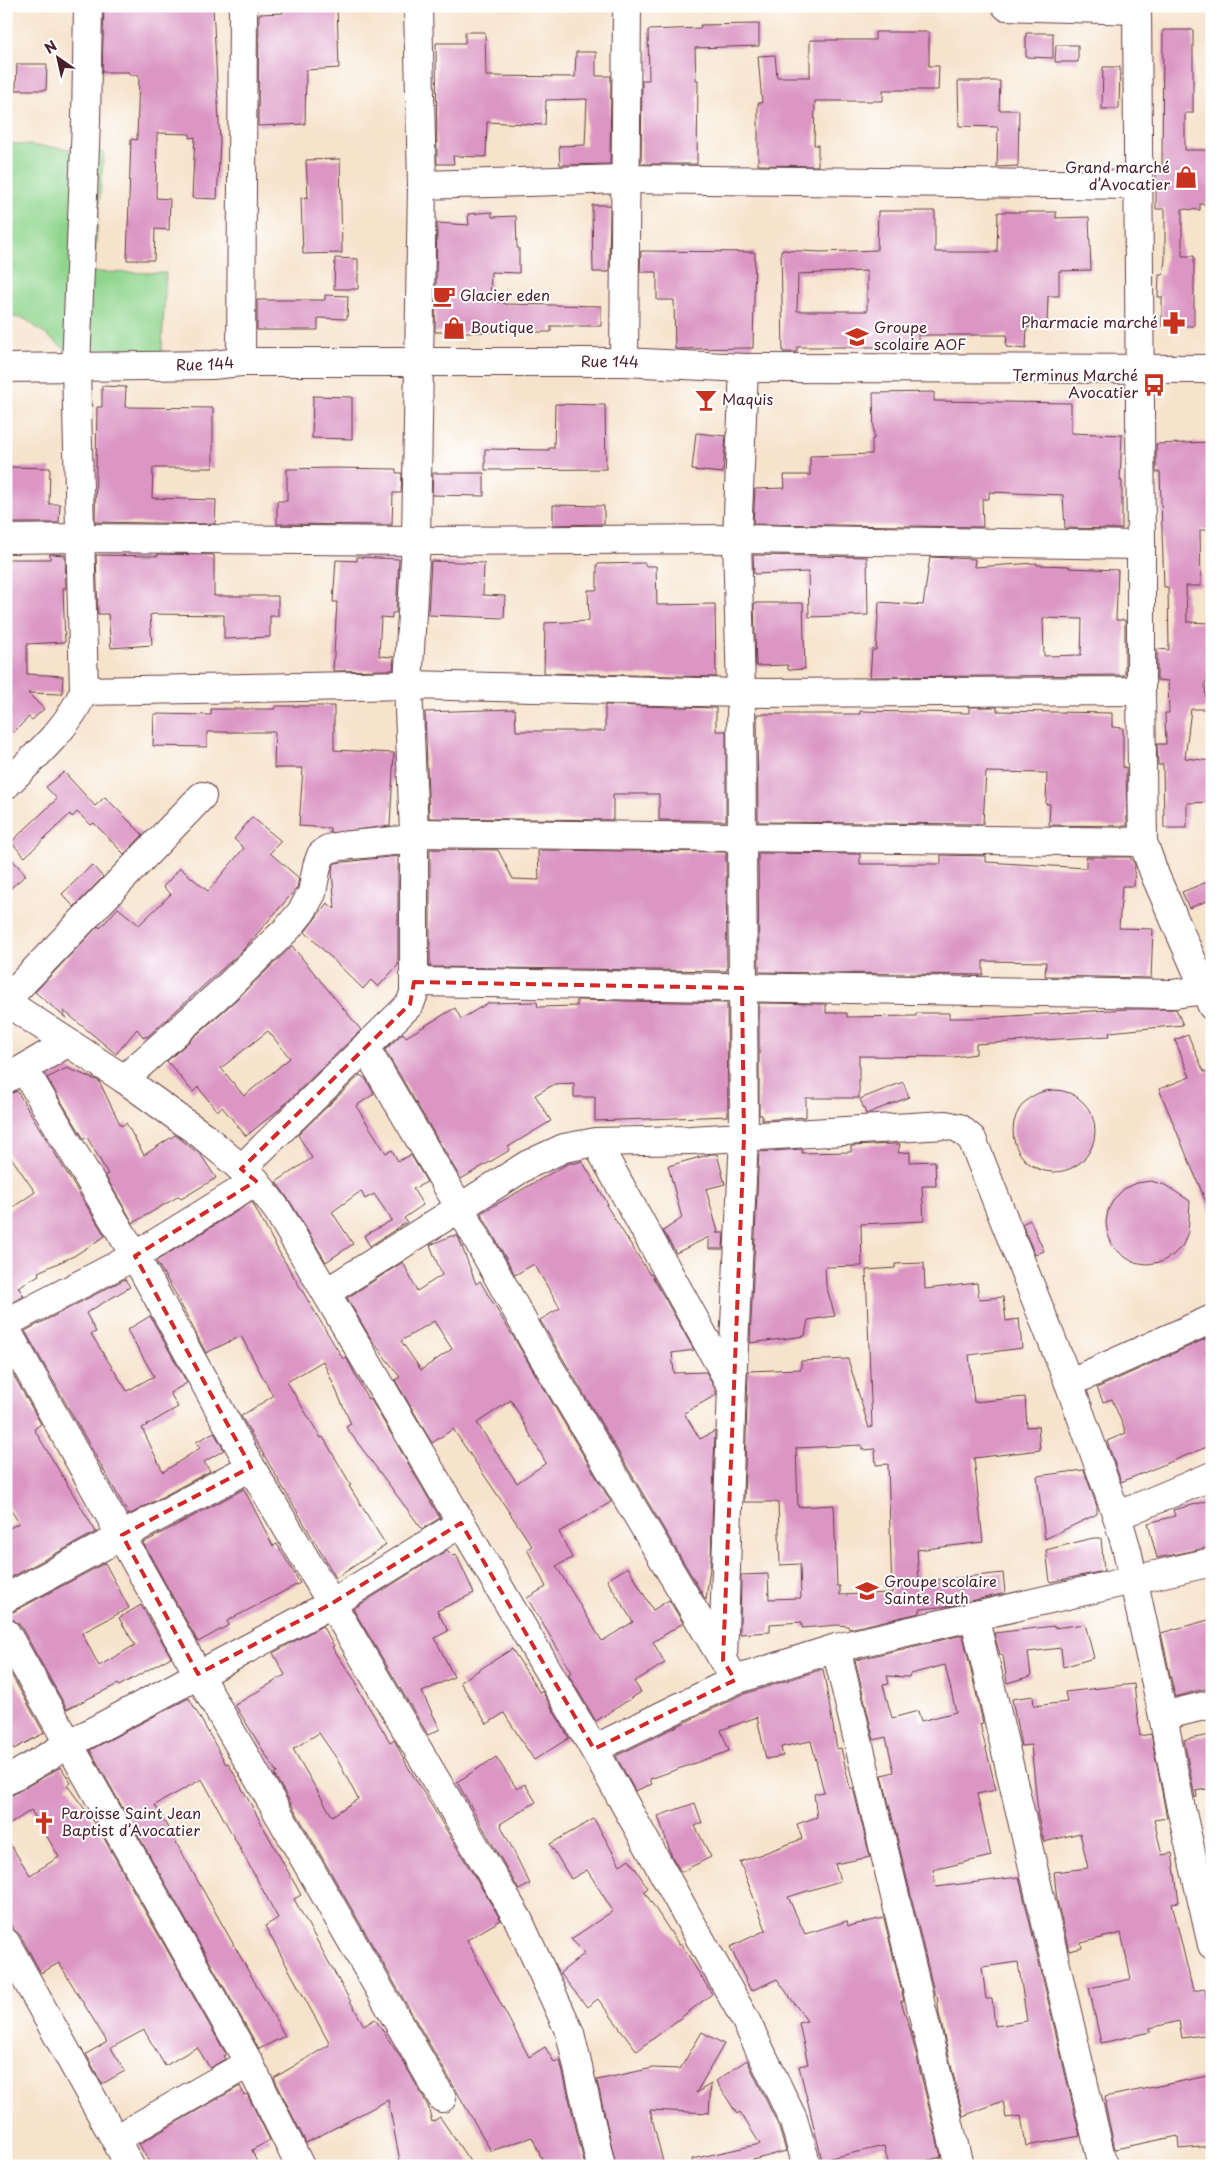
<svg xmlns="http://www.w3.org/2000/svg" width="1218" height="2172" font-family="'Playpen Sans',sans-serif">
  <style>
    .green { fill: #90d58e; stroke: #6d7a5c }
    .building { fill: #db96c4; fill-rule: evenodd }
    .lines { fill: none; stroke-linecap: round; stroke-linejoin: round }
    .minor-casing { stroke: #643c43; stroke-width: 30 }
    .minor { stroke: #fff; stroke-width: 28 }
    .marked { fill: none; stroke: #d62828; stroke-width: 4; stroke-dasharray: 10 6; stroke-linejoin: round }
    .labels { text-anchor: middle; stroke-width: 4; stroke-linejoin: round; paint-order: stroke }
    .poi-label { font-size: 15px; fill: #4a1f2b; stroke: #fff; text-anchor: start }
    .street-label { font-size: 15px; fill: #4a1f2b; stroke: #fff }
  </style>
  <rect width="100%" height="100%" fill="#fff"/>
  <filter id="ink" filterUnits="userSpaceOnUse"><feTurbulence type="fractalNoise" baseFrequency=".02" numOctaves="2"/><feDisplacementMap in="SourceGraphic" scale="10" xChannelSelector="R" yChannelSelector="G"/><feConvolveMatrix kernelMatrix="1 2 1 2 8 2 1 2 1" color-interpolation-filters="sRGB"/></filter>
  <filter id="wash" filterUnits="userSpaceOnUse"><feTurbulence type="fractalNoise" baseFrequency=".0096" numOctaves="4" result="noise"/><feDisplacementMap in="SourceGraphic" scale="20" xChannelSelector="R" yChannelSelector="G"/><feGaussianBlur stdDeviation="1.12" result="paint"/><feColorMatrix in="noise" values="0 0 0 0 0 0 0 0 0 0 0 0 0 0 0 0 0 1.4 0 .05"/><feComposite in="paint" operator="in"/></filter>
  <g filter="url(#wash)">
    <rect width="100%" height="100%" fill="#f6e3cc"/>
    <path class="green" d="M6 143 104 152 93 272 166 273 161 363 97 373 25 319 6 316Z"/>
    <g id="blocks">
      <path class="building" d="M104 6H213L220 142 217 199 192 198 195 137 190 138V134L157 133 156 198 170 199 169 230 155 229 154 260H127L131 139 137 140 139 75H129V72H102Z
        M283 6H337L339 68 306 70 305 124 258 126 259 14 283 13Z
        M759 24V46L695 48 696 80H698L697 164H641L642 80H649L648 30 701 28 700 25Z
        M1163 30H1193V113H1185V150H1212V204H1200V210L1182 209V256H1194V326H1162V297H1158L1159 275H1163L1165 260V209H1156V172H1162Z
        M465 32H485L486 76 575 77 576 52H596V76H611L610 164 560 165 559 146 585 145 587 99 546 100 545 125 487 122 486 157 453 156 454 164H437L436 43H465Z
        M875 32H929V66H939L938 90H883V101H815L814 145H818V166L758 165V103H762L758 56 775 55 777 77H810V40H875Z
        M1026 33H1053V58L1026 57Z
        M1056 45H1078V62H1055Z
        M17 64H47L46 90H16Z
        M1103 67H1120L1119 109H1102Z
        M958 81H1000L999 110H1019L1018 166 997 167 998 127 959 126Z
        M340 159 342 253 303 254 301 198 308 197 306 160Z
        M592 205H610L609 272H593Z
        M878 211H935V252H997L998 212H1056V218L1089 217 1091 270 1059 271V296H1048L1047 326 1027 327 1026 349 1006 347 1007 335H918V347H797V352H783L781 250 821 252 877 250ZM867 271V311H797L798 274Z
        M492 212V217L516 216 517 248H519V273L491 272 490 301 505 303V304L601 306V326H551V332H435L437 223 469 225 468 214Z
        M641 251 755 252 753 348 675 349 674 300H657V272H640Z
        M335 258 358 259V289H334Z
        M325 295 348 296 347 319 318 318V330H257V300H325Z
        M102 386 126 387 125 407 213 408V468H153L152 498 216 500 215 524 95 522 97 407H102Z
        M934 392V401L1071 403V433L1122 435 1120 481H1122V529L1065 528 1063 495 989 492V499H982L983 527 753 524 755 489 785 488 784 475H810V456L872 454V439H874L873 393Z
        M313 396 352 397V439L312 438Z
        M555 404 605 405 606 469 485 470V449L549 450V448H554Z
        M696 433 726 436 723 473 692 470Z
        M1212 442V530H1200L1201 586H1186L1187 622 1211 623 1209 650H1212V682H1205L1206 709H1191L1185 758 1212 761V802L1187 803V828H1164L1163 765H1158L1157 744H1166L1165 713H1169L1168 681 1157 680V649L1169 650 1168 587H1164L1160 472H1156V444Z
        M10 467 50 468 49 504H60L59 523H8Z
        M332 468 396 469V473H402L401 493H393L392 525 277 524V501H287V469Z
        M433 473H484V496L432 495Z
        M553 505 604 506V524L553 525Z
        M50 554 65 555 66 588H63L65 642 27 644V674L63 676 62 694 28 693 44 709 32 720 29 717 6 740V559H50Z
        M158 554 214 555V596H278V616H270V637L224 639V615L154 614 150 615 152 645 111 648 108 614H98L96 555 158 556Z
        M753 555 867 557 868 615 809 617 808 572 754 574Z
        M357 557 399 559 396 613H392V618L381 617 379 656 394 657 393 670 333 671 337 602H333L336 560 357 561Z
        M930 557 975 559 974 567 1037 563V565L1069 566V568L1118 570 1116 620H1125V675L870 677 872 650H876L879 602 923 605ZM1043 618 1082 619 1081 655 1044 656Z
        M431 561 484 563 483 595 505 596 504 618 428 615Z
        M645 563V566H656L657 605 715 604 716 677 544 673 545 623 589 621 588 590H597V564Z
        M754 603H803L805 669 788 670V665L756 666Z
        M605 705 716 708V731H726V821L659 820V794H613V820L429 818 425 712 515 709 516 731H605Z
        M275 706H334V750L394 753 390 826 330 833V828L299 826 303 768H274L275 732H207V747L153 746 154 714 211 715V709H275Z
        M969 707H997V711L1112 713V727L1123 728V768L1126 767 1127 826 1049 825 1050 804H1046L1047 773 986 772 983 824 758 822 757 714H860V711L969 713Z
        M64 772 95 806 105 797 143 835 124 854 94 823 91 825 77 812 72 817 70 814 25 857 11 842 57 799 46 787Z
        M252 817 281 841 270 853 299 878 297 888 242 951 147 1037 146 1036 144 1038 137 1029 116 1054 63 1010 67 1019 35 992 98 926 100 928 118 908 139 925 171 894 163 887 180 868 208 891 244 848 234 839Z
        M430 849 498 850 513 879 539 880 538 850 726 852 727 971 430 967Z
        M6 853 26 875 6 892Z
        M758 853 860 854V864H941V855L986 856V862L1086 868V857H1130L1135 865 1134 886H1122L1119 928 1153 929 1151 978 1045 976 1046 962 983 961V975L759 972Z
        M398 856V965L378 987 371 980 363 989 305 932 327 903 335 909 332 870 335 863Z
        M92 865 103 877 74 907 62 894Z
        M1212 880V899L1189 908 1182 892Z
        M292 946 361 1030 281 1108 246 1136 222 1107 217 1111 198 1087 193 1092 167 1061 236 1000ZM268 1031 290 1058 244 1096 221 1068Z
        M577 1000 727 1003 728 1116 595 1121V1097H574V1083L555 1084 535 1095 551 1121 508 1147 510 1150 461 1179 385 1050 403 1033 406 1037 455 1008 461 1019 488 1003 537 1002 538 1007 577 1006Z
        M759 1003 826 1004V1013H847V1017L916 1016V1013H949V1018H979L1126 1009H1176L1183 1025 1109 1032 1110 1036 976 1044V1054L954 1057 859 1056V1098H806V1117L762 1120V1115H759Z
        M1188 1035 1204 1072 1212 1069 1211 1214 1159 1089 1190 1077 1175 1040Z
        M67 1068 99 1081 121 1126 126 1123 144 1155 175 1135 201 1155 216 1178 181 1199 179 1196 133 1223 105 1175 108 1174 87 1137 84 1139 47 1078Z
        M360 1075 366 1079 374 1094 356 1106 386 1153 392 1150 398 1161 411 1155 427 1182 413 1189 423 1205 404 1218 407 1222 370 1246 364 1236 392 1220 374 1194 365 1199 361 1191 332 1212 353 1244 326 1262 291 1203 276 1182 312 1158 298 1135Z
        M903 1082 909 1097 866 1114 860 1099Z
        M1013 1131a41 41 0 1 1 82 0a41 41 0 1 1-82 0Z
        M17 1091 105 1236 74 1256 38 1272 39 1275 18 1287 24 1296 6 1305V1212L35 1192 6 1150V1095Z
        M895 1144H900L898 1153 910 1152V1162L935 1161 936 1186H922L924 1221 861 1224 862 1266 825 1267 826 1285 835 1316 808 1320 805 1336 750 1343 759 1152 802 1149V1153L851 1152V1146Z
        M711 1154H717L725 1184 706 1189 718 1232 716 1233H724L723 1249H709V1237L676 1253 663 1231 682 1218 668 1166Z
        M582 1161 608 1204 606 1205 650 1275 651 1274 694 1350 672 1353 674 1373 706 1372 716 1391V1395L684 1413 700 1439 715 1431 711 1559 706 1600 540 1320 560 1308 534 1264 515 1275 481 1213 569 1163H576Z
        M1151 1181 1165 1185 1190 1201 1188 1232 1183 1245 1173 1255 1161 1262 1147 1264 1133 1262 1122 1255 1113 1246 1108 1235 1106 1223 1108 1210 1114 1199 1124 1189 1137 1183Z
        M252 1202 279 1252 343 1359 346 1357 368 1399 370 1398 440 1518 422 1529 346 1427 351 1424 323 1361 287 1382 321 1438 323 1437 351 1485 349 1486 386 1545 336 1578 241 1416 273 1396 241 1336 206 1353 175 1293 156 1261Z
        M1030 1220 1044 1251 1035 1255 1022 1224Z
        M451 1236H458L476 1284 480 1281 611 1502 559 1532 572 1558 556 1566 602 1641 633 1622 607 1580 628 1567 653 1610 669 1600 683 1623 653 1642 665 1663 634 1682 641 1692 596 1721 568 1674 572 1672 527 1598 546 1587 527 1549 532 1546 453 1429 432 1443 395 1380 400 1377 371 1339 347 1298 403 1262 417 1291 442 1275 430 1245ZM434 1321 452 1349 421 1370 401 1341ZM511 1400 546 1463 517 1483 477 1423Z
        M924 1263 925 1289 977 1283 979 1299 1003 1297 1006 1321 1019 1319 1022 1348 969 1355 974 1402 1025 1397 1027 1427 1038 1426 1040 1450 974 1458 983 1542 917 1550 919 1582 1003 1573 1005 1593 950 1606 920 1609V1613L849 1629 848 1626 837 1625 802 1628V1622L770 1624V1632L740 1634 741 1575 768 1574 769 1599 801 1598 800 1564 780 1565 778 1502H744L748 1371 801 1369V1361L848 1359 869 1428 872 1427 866 1270 895 1268V1264ZM862 1445V1450L875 1449 876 1465 888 1464 892 1593 840 1595V1586H837L834 1505 798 1507 796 1448Z
        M125 1279 130 1287 86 1313 96 1332 91 1334 127 1391 154 1376 127 1330 150 1316 187 1383 170 1393 178 1407 142 1428 163 1472 200 1448 196 1442 214 1432 224 1450 204 1462 210 1471 129 1515 25 1331Z
        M1212 1336V1349L1206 1351 1212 1365V1445L1121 1482 1107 1441 1126 1433 1112 1399 1103 1402 1097 1388Z
        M6 1362 41 1424 34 1429 96 1532 6 1580V1530L19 1523 6 1502Z
        M1084 1470 1097 1507V1514L1045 1539 1037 1476Z
        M244 1489 273 1546 277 1544 300 1583 227 1621 229 1625 198 1642 143 1543Z
        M1212 1500V1547L1157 1558 1148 1523 1175 1516 1173 1510Z
        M1093 1538H1101L1104 1571 1050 1582 1046 1550Z
        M447 1550 453 1556 456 1554 474 1593 437 1611 448 1631 435 1638 454 1677 422 1692 440 1729 428 1735 353 1609Z
        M105 1563 129 1608 82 1633 99 1666 135 1645 119 1618 141 1605 171 1657 119 1686 118 1684 67 1709 20 1625 14 1620 6 1617V1614L13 1612Z
        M1212 1619V1687L1175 1697 1161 1633Z
        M1085 1624 1094 1658 1063 1667 1061 1648 1028 1652 1031 1676 1007 1683 1003 1655H1000L994 1633 1054 1626V1628Z
        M322 1626 334 1646 332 1647 358 1685 356 1686 390 1742 394 1740 408 1767 501 1920 467 1940 529 2057 545 2047 554 2062 560 2060 585 2166H545L532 2137 491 2151 274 1774 277 1773 235 1705 285 1675 273 1653ZM319 1733 337 1759 358 1799 332 1816 293 1749Z
        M963 1635 983 1723 980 1724 996 1790 977 1794 991 1856 933 1870 936 1887 1019 1877 1080 2136 1026 2146 1021 2116 1006 2118 1003 2101 963 2116 939 2014 937 1996H935L882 1775 894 1772 886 1737 874 1740 855 1660ZM945 1665 956 1712 921 1721 918 1711 892 1718 883 1685 889 1684 887 1676 909 1677 910 1674ZM1018 1962 1027 2021 995 2026 992 1999H986L982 1967Z
        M512 1649 540 1693 542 1691 569 1738 534 1760 504 1713 487 1724 460 1682Z
        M6 1665 44 1733 14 1749 6 1734Z
        M823 1669 837 1749 841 1748 850 1788H853L870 1857 835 1864 840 1881 788 1897 805 1934 847 1921 848 1926 884 1918 904 2001H901L910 2029 941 2157 906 2166H889L884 2146 822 2160 799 2066 808 2064 799 2023 807 2021 777 1979 751 1991 730 1947 766 1930 740 1862 802 1839 797 1824 817 1817 814 1794 824 1792 811 1741 781 1747 783 1756 766 1759 757 1717 721 1730 729 1751 650 1779 652 1784 635 1791 616 1756 741 1695Z
        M1134 1684 1140 1736 1151 1734 1167 1818 1154 1820 1162 1855 1172 1853 1179 1902 1172 1903 1193 1991 1205 1989 1211 2034 1182 2038 1179 2021 1150 2028V2032L1101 2043 1089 1988 1131 1979 1121 1933 1081 1943 1082 1948 1069 1951 1057 1900 1054 1872 1088 1868 1080 1833 1044 1842 1037 1812H1038L1031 1745 1021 1746 1012 1699 1033 1696 1034 1706 1067 1702 1065 1692Z
        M189 1698 226 1764 228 1763 301 1895 294 1899 364 2026 375 2019 404 2063 428 2106 432 2122 440 2117 473 2166H401L388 2100 306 2143 274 2078 329 2045 328 2041 265 1926 278 1918 202 1779 155 1805 285 2036 259 2049 90 1750Z
        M1210 1735 1212 1747V1788L1196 1791 1197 1797 1195 1798 1184 1740Z
        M496 1757 517 1789 525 1784 536 1802 500 1824 530 1884 519 1890 457 1782Z
        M61 1767 71 1783 67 1785 97 1826 226 2054 223 2056 225 2059 210 2068 197 2047 165 2066 144 2030 111 2048 125 2071 102 2084 86 2054 107 2042 59 1963 41 1973 20 1935 13 1929 6 1917V1838L30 1875 59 1857 31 1810 6 1827V1797L14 1794Z
        M695 1803 702 1823 695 1826 711 1857 681 1872 672 1857 658 1816Z
        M594 1819 620 1865 629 1859 648 1888 644 1891 679 1945 681 1944 712 1994 637 2051 598 1999 587 2007 560 1973 585 1953 571 1939 613 1911 587 1870 571 1879 550 1844Z
        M702 2032 724 2044 696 2093 711 2084 709 2113 650 2110 664 2166H616L597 2080 653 2068 680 2069Z
        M747 2060 778 2125 786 2151 731 2166H693L692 2159 760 2144 740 2112 737 2114 716 2081Z
        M1212 2075V2146L1179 2149 1178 2136 1115 2149 1105 2104H1106L1105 2097Z
        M240 2086 244 2095 247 2094 270 2140 252 2150 258 2166H151L139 2144Z"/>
    </g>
  </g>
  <g filter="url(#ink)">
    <use href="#blocks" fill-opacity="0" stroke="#643c43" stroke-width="1"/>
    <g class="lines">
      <defs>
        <g id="minor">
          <path d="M1006 6 1137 10"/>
          <path d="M1137 6 1141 545V691L1143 842 1155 875 1212 1006"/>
          <path d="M422 185 624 179 1139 185"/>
          <path d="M241 362 243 6"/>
          <path d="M624 362 627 6"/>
          <path id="s1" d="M6 368 212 365 241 362H624L744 368 1212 369"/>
          <path d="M6 539 82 538 416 541 737 539 1141 545"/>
          <path d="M84 691 408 685 741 693 1141 691"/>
          <path d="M6 785C35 756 68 729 84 691L76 367 86 122 88 6"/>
          <path d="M414 833 1143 842"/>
          <path d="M414 982 1173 994 1204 990 1212 986"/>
          <path d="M6 1000 202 796"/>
          <path d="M6 1002 124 1079 202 1135 256 1181 278 1211 594 1749 746 2021 793 2119 807 2166"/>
          <path d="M365 1047 460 1208 532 1338 735 1680"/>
          <path d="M24 1069 135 1256 251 1467 518 1919 570 2033 601 2166"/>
          <path d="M6 1079 67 1043"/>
          <path d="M124 1079 225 989 288 928 302 911 312 893 317 866 321 855 328 849 341 846 414 839"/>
          <path d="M596 1142 732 1387"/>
          <path d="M241 1169 410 1004 414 993V833L408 685 416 541 422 185 418 6"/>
          <path d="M327 1292 527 1165 564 1148 596 1142 691 1140 945 1125 959 1128 972 1139 1069 1383 1117 1516 1127 1550 1163 1716 1180 1804 1212 1945"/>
          <path d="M6 1323 135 1256 256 1181"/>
          <path d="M6 1329 198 1674 442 2098"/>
          <path d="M1069 1383 1212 1319"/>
          <path d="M1117 1516 1212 1476"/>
          <path d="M6 1598 251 1467"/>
          <path d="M974 1615 1103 2166"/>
          <path d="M6 1633 249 2063 300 2166"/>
          <path d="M836 1648 959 2166"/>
          <path d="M723 1660 732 1387 744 1137 741 693 737 539 744 368"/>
          <path d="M1163 1716 1212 1704"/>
          <path d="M594 1749 735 1680 836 1648 1212 1562"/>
          <path d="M6 1781 69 1744 331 1604 461 1523"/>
          <path d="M6 1943 130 2166"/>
          <path d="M116 2139 249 2063"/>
        </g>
      </defs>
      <use href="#minor" class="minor-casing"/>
      <use href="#minor" class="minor"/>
    </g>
  </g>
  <path class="marked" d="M414 982 742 988 744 1137 723 1660 735 1680 594 1749 461 1523 331 1604 198 1674 122 1535 251 1467 135 1256 256 1181 241 1169 410 1004Z"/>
  <defs>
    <symbol id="shop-bare" viewBox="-9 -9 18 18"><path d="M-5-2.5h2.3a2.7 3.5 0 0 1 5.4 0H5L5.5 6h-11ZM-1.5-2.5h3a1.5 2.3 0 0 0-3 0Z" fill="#c8321e" stroke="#fff" stroke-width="2.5" paint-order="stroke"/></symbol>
    <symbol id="cafe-bare" viewBox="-9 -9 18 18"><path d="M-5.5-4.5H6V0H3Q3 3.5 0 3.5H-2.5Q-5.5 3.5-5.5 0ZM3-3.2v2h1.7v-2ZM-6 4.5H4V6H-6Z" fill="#c8321e" stroke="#fff" stroke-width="2.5" paint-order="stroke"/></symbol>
    <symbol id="pharmacy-bare" viewBox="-9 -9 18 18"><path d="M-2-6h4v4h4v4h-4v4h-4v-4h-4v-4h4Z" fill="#c8321e" stroke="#fff" stroke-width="2.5" paint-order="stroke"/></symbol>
    <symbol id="school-bare" viewBox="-9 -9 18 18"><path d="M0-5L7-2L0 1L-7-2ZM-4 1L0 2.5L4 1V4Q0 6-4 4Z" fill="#c8321e" stroke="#fff" stroke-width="2.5" paint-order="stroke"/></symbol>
    <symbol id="bus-bare" viewBox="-9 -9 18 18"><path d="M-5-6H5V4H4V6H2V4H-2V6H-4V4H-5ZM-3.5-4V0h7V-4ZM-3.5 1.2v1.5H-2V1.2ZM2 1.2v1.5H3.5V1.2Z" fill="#c8321e" stroke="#fff" stroke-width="2.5" paint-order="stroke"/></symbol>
    <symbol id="bar-bare" viewBox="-9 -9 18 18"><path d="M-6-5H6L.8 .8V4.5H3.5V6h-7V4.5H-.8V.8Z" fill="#c8321e" stroke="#fff" stroke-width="2.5" paint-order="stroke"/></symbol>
    <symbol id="church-bare" viewBox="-9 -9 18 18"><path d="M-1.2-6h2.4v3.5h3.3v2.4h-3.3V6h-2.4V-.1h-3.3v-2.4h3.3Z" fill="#c8321e" stroke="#fff" stroke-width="2.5" paint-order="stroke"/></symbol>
  </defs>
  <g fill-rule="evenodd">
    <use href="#shop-bare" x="1170" y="161" width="32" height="32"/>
    <use href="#cafe-bare" x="428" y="280" width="32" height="32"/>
    <use href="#pharmacy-bare" x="1158" y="307" width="32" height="32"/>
    <use href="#shop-bare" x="438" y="312" width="32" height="32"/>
    <use href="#school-bare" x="841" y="321" width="32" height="32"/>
    <use href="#bus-bare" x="1138" y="369" width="32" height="32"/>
    <use href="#bar-bare" x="690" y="384" width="32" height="32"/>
    <use href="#school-bare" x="851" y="1575" width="32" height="32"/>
    <use href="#church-bare" x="28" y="1807" width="32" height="32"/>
  </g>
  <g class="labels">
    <g class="poi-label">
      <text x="1170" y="173" text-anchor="end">Grand marché<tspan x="1170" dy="17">d’Avocatier</tspan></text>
      <text x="460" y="301">Glacier eden</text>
      <text x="1158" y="328" text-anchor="end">Pharmacie marché</text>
      <text x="470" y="333">Boutique</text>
      <text x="874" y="333">Groupe<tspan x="874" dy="17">scolaire AOF</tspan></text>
      <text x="1138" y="381" text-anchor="end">Terminus Marché<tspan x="1138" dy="17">Avocatier</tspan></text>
      <text x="722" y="405">Maquis</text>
      <text x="884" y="1587">Groupe scolaire<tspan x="884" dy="17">Sainte Ruth</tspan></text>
      <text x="61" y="1819">Paroisse Saint Jean<tspan x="61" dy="17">Baptist d’Avocatier</tspan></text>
    </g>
    <g class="street-label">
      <text dy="5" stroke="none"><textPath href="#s1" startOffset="604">Rue 144</textPath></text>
      <text dy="5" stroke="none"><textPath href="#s1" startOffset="199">Rue 144</textPath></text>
    </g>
  </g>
  <rect width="1218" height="2172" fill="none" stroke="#fff" stroke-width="25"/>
  <g transform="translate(58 58) rotate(326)" stroke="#ffffff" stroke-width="4" paint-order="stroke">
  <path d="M0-4L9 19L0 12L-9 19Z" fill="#4a1f2b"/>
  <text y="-8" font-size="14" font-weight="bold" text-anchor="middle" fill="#4a1f2b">N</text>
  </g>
</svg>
